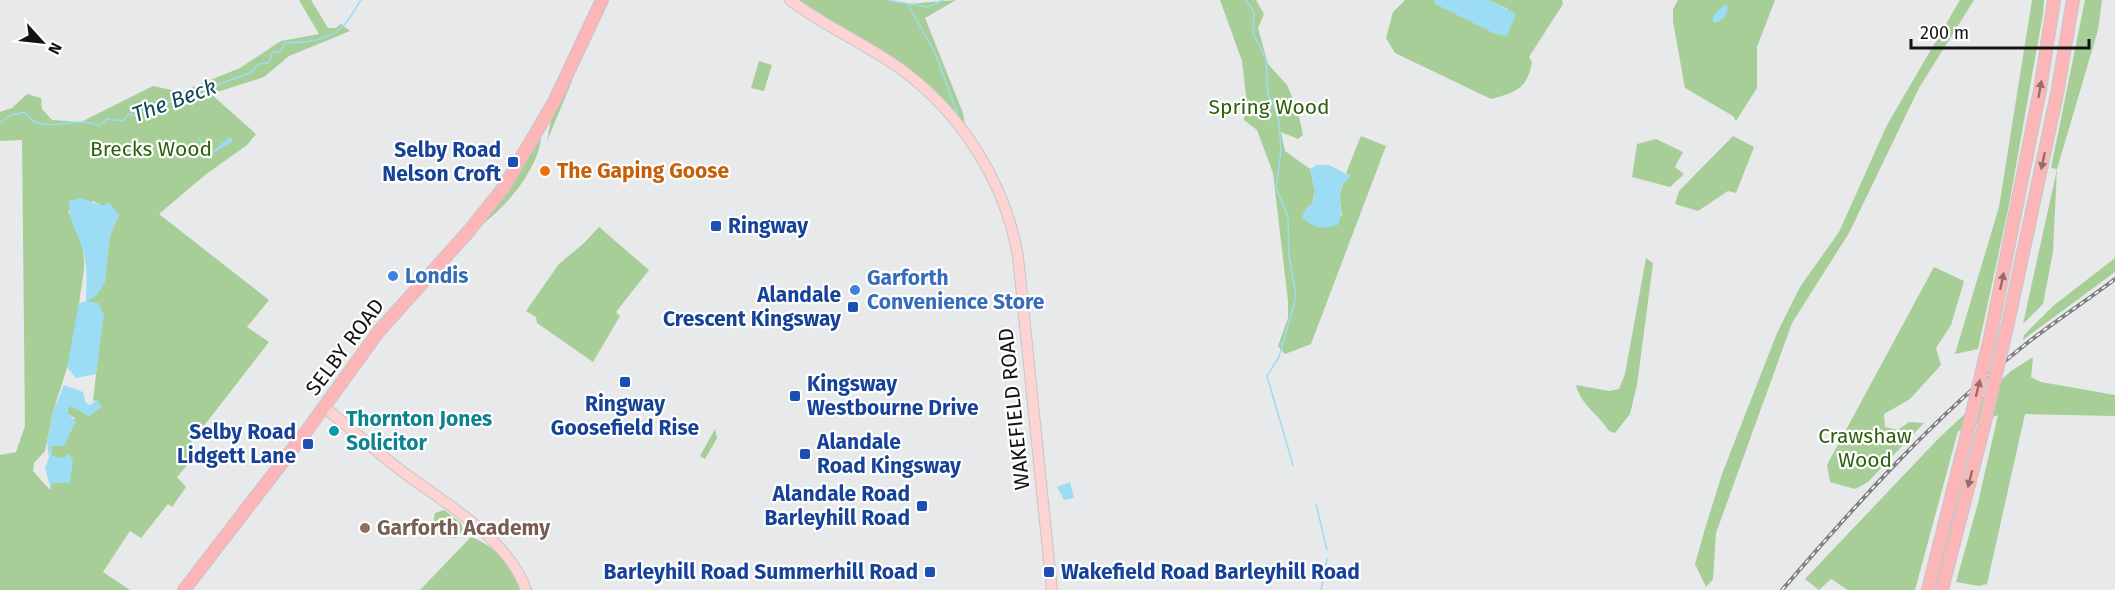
<svg xmlns="http://www.w3.org/2000/svg" width="2115" height="590" font-family="'Fira Sans',sans-serif">
  <style>
    .green { fill: #a7ce96; fill-rule: evenodd }
    .water { fill: #9cdcf4 }
    .lines { fill: none; stroke-linecap: round; stroke-linejoin: round }
    .stream { stroke: #9cdcf4; stroke-width: 1.5 }
    .major-casing { stroke: #c6c6c7; stroke-width: 12 }
    .highway-casing { stroke: #c6c6c7; stroke-width: 14 }
    .major { stroke: #fed3d4; stroke-width: 10 }
    .highway { stroke: #fdb6b8; stroke-width: 12 }
    .rail-casing { stroke: #808182; stroke-width: 4 }
    .rail { stroke: #fff; stroke-width: 1.5; stroke-dasharray: 4.5; stroke-linecap: butt }
    .highway-bridge-casing { stroke: #c6c6c7; stroke-width: 14; stroke-linecap: butt }
    .highway-bridge { stroke: #fdb6b8; stroke-width: 12 }
    .oneway { fill: #946d6e }
    .transit-dot { fill: #1a4fb4; stroke: #fff; stroke-width: 2 }
    .food-dot { fill: #e8710a; stroke: #fff; stroke-width: 2 }
    .shop-dot { fill: #3f7fe0; stroke: #fff; stroke-width: 2 }
    .culture-dot { fill: #0f9aa8; stroke: #fff; stroke-width: 2 }
    .education-dot { fill: #8d6e63; stroke: #fff; stroke-width: 2 }
    .labels { text-anchor: middle; stroke-width: 4.5; stroke-linejoin: round; paint-order: stroke }
    .park-label { font-size: 21px; fill: #2e5f0c; stroke: #fff }
    .transit-label { font-size: 21px; font-weight: bold; fill: #164399; stroke: #fff; text-anchor: end }
    .food-label { font-size: 21px; font-weight: bold; fill: #c56008; stroke: #fff; text-anchor: start }
    .shop-label { font-size: 21px; font-weight: bold; fill: #366cbe; stroke: #fff; text-anchor: start }
    .street-label { font-size: 21px; fill: #131314; stroke: #fff }
    .culture-label { font-size: 21px; font-weight: bold; fill: #0d838f; stroke: #fff; text-anchor: start }
    .education-label { font-size: 21px; font-weight: bold; fill: #785e54; stroke: #fff; text-anchor: start }
    .water-label { font-size: 22px; font-style: italic; fill: #124758; stroke: #fff }
  </style>
  <rect width="100%" height="100%" fill="#e7e9ea"/>
  <path class="green" d="M299 0H311L328 28H336L341 24 350 31 289 56 264 77 211 94 256 134 247 145 205 175 159 214 269 300 247 327 269 342 186 449 194 457 177 477 186 487 172 507 168 504 141 538 130 531 103 572 130 590H0V455L16 452 25 426 22 140 0 141V112L12 108 27 94 41 98 42 109 52 120 81 122 153 86 181 92 240 68 281 41 319 34ZM93 201 119 215 110 235 106 267 87 302 100 338 93 401 97 400 89 416 71 406 68 408V414L75 418 56 444 51 446 52 456 63 459 65 482 52 483 50 490 33 471 34 463 45 451 53 412 71 355 84 270C86 249 77 230 68 211Z
    M799 0H887L908 4 956 0 925 18 963 113 965 126 910 70Z
    M1220 0H1256L1264 14 1258 28 1268 64 1287 85 1297 108 1303 135 1298 139 1281 132 1285 151 1310 169 1315 191 1312 204 1342 216C1340 199 1336 189 1350 176L1346 173 1361 136 1386 146 1311 344 1285 354 1278 346 1288 318V301L1273 173 1257 130 1244 120 1246 96 1242 61Z
    M1405 0H1434V3L1496 34 1508 9 1488 0H1562L1563 4 1529 57 1532 62C1527 89 1517 92 1491 99L1395 53 1386 38 1393 12Z
    M1678 0H1775L1757 47V88L1736 121 1733 116 1685 88 1673 21V9Z
    M1960 0H1974L1919 88 1849 233 1792 323 1716 533 1713 579 1706 587 1695 564 1704 532 1722 474 1777 333 1800 287 1839 232 1887 125Z
    M2032 0H2044L2043 14 2009 205 1978 349 1955 354 1999 207Z
    M2085 0H2102L2098 30 2057 169 2053 252 2043 304 2023 324 2057 169 2051 168Z
    M759 61 772 65 764 91 751 88Z
    M571 80 572 81 547 141 551 120Z
    M1733 136 1754 147 1736 193 1728 191 1698 211 1675 204 1679 191Z
    M541 138C537 171 507 206 480 226L511 185Z
    M1656 139 1683 152 1675 167 1684 174 1670 187 1632 177 1637 144Z
    M599 227 649 270 616 312 620 316 593 362 537 323 536 317 526 311 559 264 583 244Z
    M1646 258 1653 263 1637 385 1630 414 1615 433 1609 431C1599 415 1580 404 1576 385L1609 391 1619 389 1625 374Z
    M2115 258V272L2023 340 2024 335 2053 306Z
    M1934 267 1964 281 1951 325 1936 348 1941 365 1910 399 1884 414 1885 427 1898 430 1909 422 1924 423 1868 482 1855 489 1830 482 1827 465Z
    M2033 357 2031 377 2041 382 2115 395V416L2025 414 1987 584 1979 586 1956 582 1978 503 1998 415 1958 431 1915 590H1848L1831 579 1819 590 1805 579 1939 438 2011 371Z
    M715 429 717 438 705 459 700 456Z
    M444 510 461 523 463 529 457 538 447 537 433 523 435 513Z
    M471 537C499 548 508 564 521 590H420Z"/>
  <path class="water" d="M1434 0H1488L1516 14 1507 36 1496 34 1434 3Z
    M1724 5 1729 7 1724 18 1718 22H1713V16Z
    M197 135 207 149 201 154 204 158 230 137 233 141 204 159 198 151 202 146Z
    M1317 165H1329L1350 176C1330 194 1347 205 1338 225 1321 229 1315 230 1302 217L1306 208 1313 203 1315 191 1310 169Z
    M81 198 103 206 109 202 119 215 110 235 105 282 97 295 87 301 98 303 104 315 96 374 76 378 67 367 79 303 86 301C86 286 88 269 84 254 80 237 67 218 69 201Z
    M64 385 83 392 86 403 90 405 97 400 102 407 89 416 71 406 68 408V414L76 421 64 446H51L52 456 63 458 68 454 73 459 70 484 65 482 52 483 51 490 45 468 49 457 47 443 53 412Z
    M1070 482 1074 498 1064 500 1057 487Z"/>
  <g class="lines">
    <path class="stream" d="M887 0 928 7 943 0
      M1246 0 1254 12 1253 33 1266 59 1268 95 1275 106 1279 123 1281 150 1276 188 1288 217 1289 256 1296 297 1279 357 1267 376 1293 465
      M908 4 935 53 958 115
      M0 123 9 116 24 112C40 133 59 122 81 122 87 122 94 124 100 125L107 119 124 121 128 114 140 116 144 107H155L250 73 258 64 268 63 273 52H280L286 42C305 44 331 40 345 24 351 17 355 8 361 0
      M1316 504 1327 550
      M1321 590 1327 559"/>
    <defs>
      <path id="major" d="M790 0C825 27 867 44 902 70 962 114 1006 184 1018 257L1052 590
        M324 407C349 427 373 449 399 469 442 502 508 537 526 590"/>
      <path id="highway" d="M2008 323 2057 94 2073 0
        M1990 338 2040 90 2054 0
        M184 590 308 429 379 331 469 231 504 187 554 102 602 0
        M1928 590 1966 438
        M1942 590 1985 422"/>
    </defs>
    <use href="#major" class="major-casing"/>
    <use href="#highway" class="highway-casing"/>
    <use href="#major" class="major"/>
    <use href="#highway" class="highway"/>
    <defs>
      <path id="rail" d="M1782 590C1857 503 1936 415 2026 344 2055 321 2086 301 2115 279"/>
    </defs>
    <use href="#rail" class="rail-casing"/>
    <use href="#rail" class="rail"/>
    <defs>
      <path id="highway-bridge" d="M1985 422 2008 323
        M1966 438 1990 338"/>
    </defs>
    <use href="#highway-bridge" class="highway-bridge-casing"/>
    <use href="#highway-bridge" class="highway-bridge"/>
  </g>
  <defs><path id="oneway-solid" d="M-6-.8H1V-3.2L6.5 0L1 3.2V.8H-6Z" transform="scale(1.5)"/></defs>
  <g class="oneway">
    <use href="#oneway-solid" transform="translate(2040 89) rotate(-80)"/>
    <use href="#oneway-solid" transform="translate(2043 161) rotate(102)"/>
    <use href="#oneway-solid" transform="translate(2002 281) rotate(-78)"/>
    <use href="#oneway-solid" transform="translate(1978 388) rotate(-76)"/>
    <use href="#oneway-solid" transform="translate(1970 479) rotate(104)"/>
  </g>
  <g class="transit-dot">
    <rect x="507" y="156" width="12" height="12" rx="3"/>
    <rect x="710" y="220" width="12" height="12" rx="3"/>
    <rect x="847" y="301" width="12" height="12" rx="3"/>
    <rect x="619" y="376" width="12" height="12" rx="3"/>
    <rect x="789" y="390" width="12" height="12" rx="3"/>
    <rect x="302" y="438" width="12" height="12" rx="3"/>
    <rect x="799" y="448" width="12" height="12" rx="3"/>
    <rect x="916" y="500" width="12" height="12" rx="3"/>
    <rect x="924" y="566" width="12" height="12" rx="3"/>
    <rect x="1043" y="566" width="12" height="12" rx="3"/>
  </g>
  <circle class="food-dot" cx="545" cy="171" r="6"/>
  <g class="shop-dot">
    <circle cx="393" cy="276" r="6"/>
    <circle cx="855" cy="290" r="6"/>
  </g>
  <circle class="culture-dot" cx="334" cy="431" r="6"/>
  <circle class="education-dot" cx="365" cy="528" r="6"/>
  <g class="labels">
    <g class="park-label">
      <text x="1269" y="114">Spring Wood</text>
      <text x="151" y="156">Brecks Wood</text>
      <text x="1865" y="443">Crawshaw<tspan x="1865" dy="24">Wood</tspan></text>
    </g>
    <g class="transit-label">
      <text x="501" y="157">Selby Road<tspan x="501" dy="24">Nelson Croft</tspan></text>
      <text x="728" y="233" text-anchor="start">Ringway</text>
      <text x="841" y="302">Alandale<tspan x="841" dy="24">Crescent Kingsway</tspan></text>
      <text x="807" y="391" text-anchor="start">Kingsway<tspan x="807" dy="24">Westbourne Drive</tspan></text>
      <text x="625" y="411" text-anchor="middle">Ringway<tspan x="625" dy="24">Goosefield Rise</tspan></text>
      <text x="296" y="439">Selby Road<tspan x="296" dy="24">Lidgett Lane</tspan></text>
      <text x="817" y="449" text-anchor="start">Alandale<tspan x="817" dy="24">Road Kingsway</tspan></text>
      <text x="910" y="501">Alandale Road<tspan x="910" dy="24">Barleyhill Road</tspan></text>
      <text x="918" y="579">Barleyhill Road Summerhill Road</text>
      <text x="1061" y="579" text-anchor="start">Wakefield Road Barleyhill Road</text>
    </g>
    <g class="food-label">
      <text x="557" y="178">The Gaping Goose</text>
    </g>
    <g class="shop-label">
      <text x="405" y="283">Londis</text>
      <text x="867" y="285">Garforth<tspan x="867" dy="24">Convenience Store</tspan></text>
    </g>
    <g class="street-label">
      <text transform="translate(345 347) rotate(-53)" y="7">SELBY ROAD</text>
      <text transform="translate(1014 409) rotate(-96)" y="7">WAKEFIELD ROAD</text>
    </g>
    <g class="culture-label">
      <text x="346" y="426">Thornton Jones<tspan x="346" dy="24">Solicitor</tspan></text>
    </g>
    <g class="education-label">
      <text x="377" y="535">Garforth Academy</text>
    </g>
    <g class="water-label">
      <text transform="translate(174 100) rotate(-20)" y="8">The Beck</text>
    </g>
  </g>
  <g transform="translate(42 42) rotate(117)" stroke="#ffffff" stroke-width="4.5" paint-order="stroke">
  <path d="M0-4.5L10 22L0 15L-10 22Z" fill="#131314"/>
  <text y="-9" font-size="16" font-weight="bold" text-anchor="middle" fill="#131314">N</text>
  </g>
  <path d="M1911 39v9h178v-9" fill="none" stroke="#131314" stroke-width="3"/>
  <text x="1920" y="39" font-size="18" fill="#131314" stroke="#ffffff" stroke-width="4.5" paint-order="stroke">200 m</text>
</svg>
